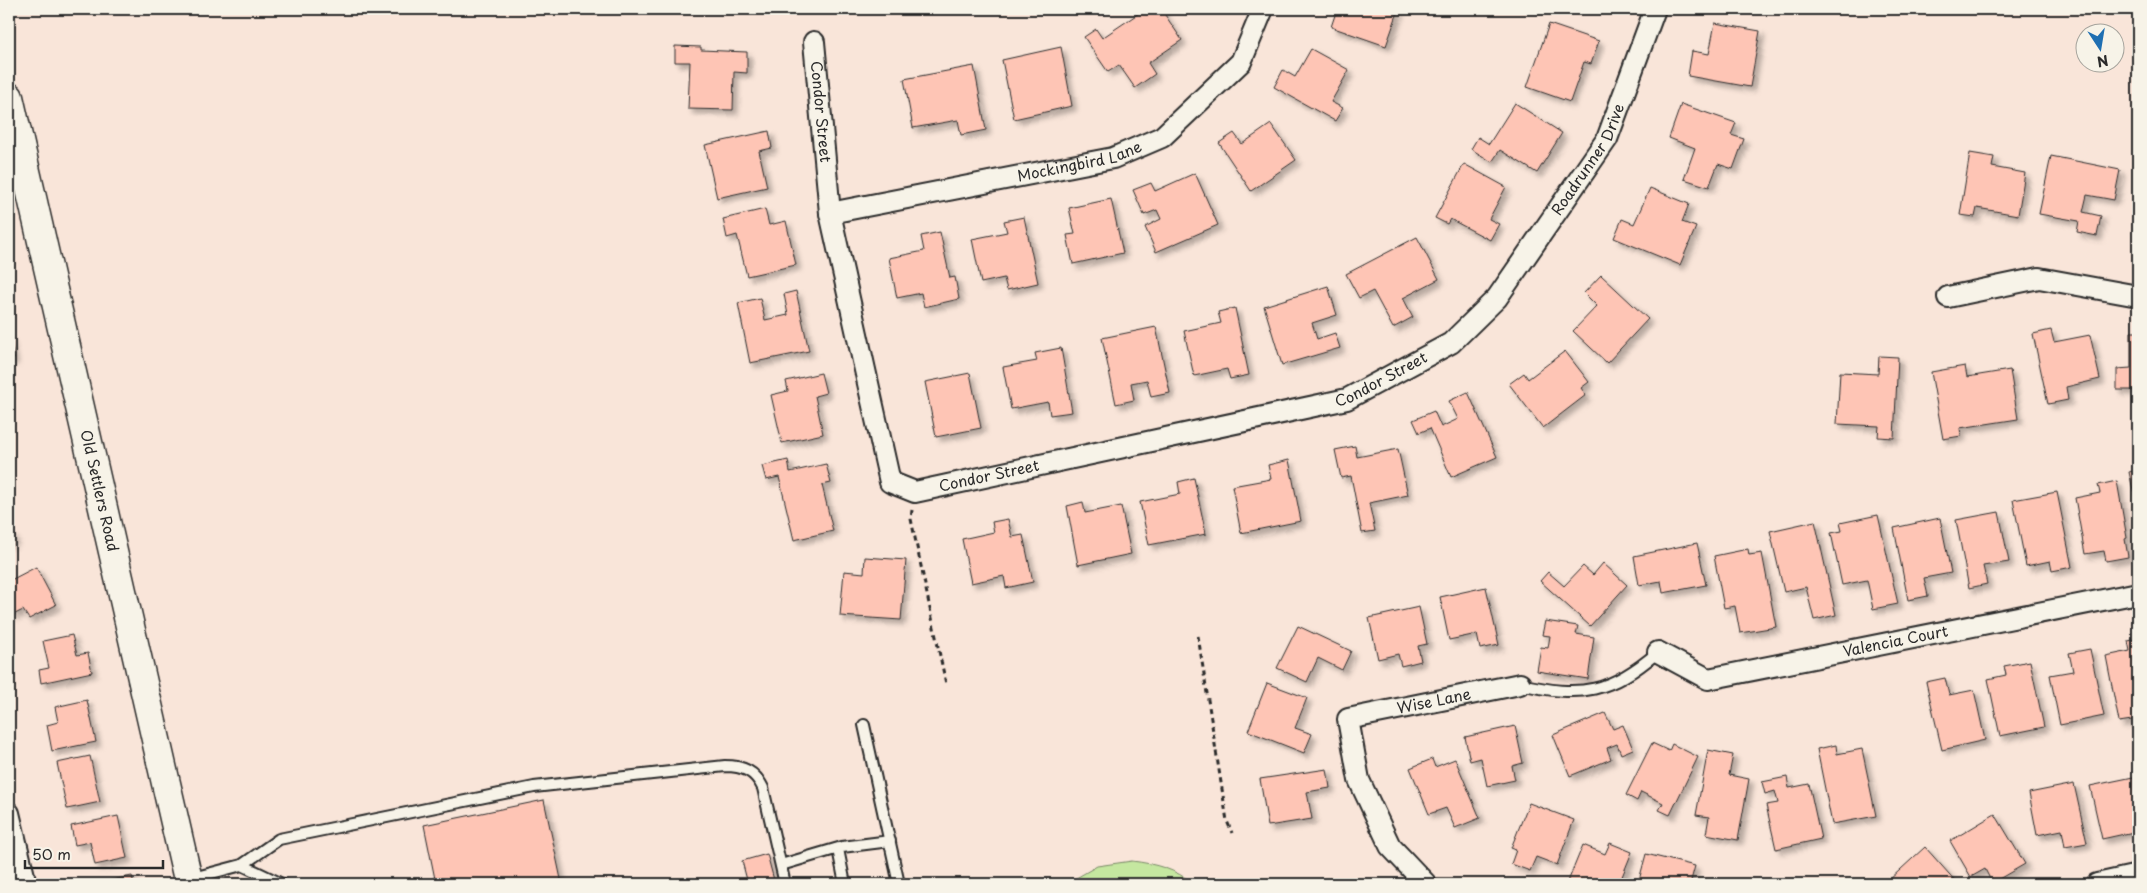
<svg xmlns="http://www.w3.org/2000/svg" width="2147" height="893" font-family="'Playpen Sans',sans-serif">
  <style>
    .park { fill: #c5e7a0; stroke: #788966 }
    .building { fill: #fec5b5; stroke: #2b2b2b; filter: url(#shadow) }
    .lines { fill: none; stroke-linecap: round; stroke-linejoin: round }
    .lane-casing { stroke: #2b2b2b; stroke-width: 14 }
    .street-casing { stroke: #2b2b2b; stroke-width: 24 }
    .secondary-casing { stroke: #2b2b2b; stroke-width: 31 }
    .path { stroke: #2b2b2b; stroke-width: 3; stroke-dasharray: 5 4; stroke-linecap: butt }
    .lane { stroke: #f7f3e8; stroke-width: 10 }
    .street { stroke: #f7f3e8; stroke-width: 20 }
    .secondary { stroke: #f7f3e8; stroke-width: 28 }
    .labels { text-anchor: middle; stroke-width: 4; stroke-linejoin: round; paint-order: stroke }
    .street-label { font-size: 15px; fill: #2b2b2b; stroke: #f7f3e8 }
  </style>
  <defs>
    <filter id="shadow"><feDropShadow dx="4.5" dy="4.5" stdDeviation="2.5" flood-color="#0004"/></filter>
  </defs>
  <rect width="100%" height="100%" fill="#f9e5d9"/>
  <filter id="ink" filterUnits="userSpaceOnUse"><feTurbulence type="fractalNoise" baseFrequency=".02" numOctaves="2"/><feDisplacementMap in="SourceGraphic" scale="10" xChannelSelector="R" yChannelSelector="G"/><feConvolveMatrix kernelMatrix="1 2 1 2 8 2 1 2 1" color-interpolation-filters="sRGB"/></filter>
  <g filter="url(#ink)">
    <path class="park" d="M1132 861C1156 864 1175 869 1194 884H1150L1138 881 1107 884H1066L1097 866Z"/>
    <path class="building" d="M1145 9H1161L1182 40 1148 63 1155 74 1135 88 1119 65 1108 72 1084 37 1096 29 1102 38Z
      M1337 9 1354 10 1399 9 1386 46 1331 27Z
      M1715 23 1760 31 1750 87 1688 76 1692 51 1709 54Z
      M1549 24 1599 41 1591 64 1584 62 1570 102 1527 87Z
      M675 46 701 47V50L747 52V73L734 72 733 110 688 109 690 62H675Z
      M1061 47 1072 106 1014 119 1002 60Z
      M1311 49 1349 70 1331 102 1343 108 1335 121 1274 87 1283 70 1295 77Z
      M974 66 986 130 961 135 958 120 913 128 904 79Z
      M1515 103 1562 133 1537 173 1500 150 1492 162 1471 149 1478 137 1489 144Z
      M1681 104 1736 123 1731 135 1744 139 1733 169 1718 164 1709 187 1684 179 1695 148 1669 138Z
      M1271 124 1296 160 1251 191 1219 143 1234 133 1242 144Z
      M769 131 772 148 759 151 767 187 717 198 705 145Z
      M1970 153 1994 157 1992 167 2025 173 2018 215 1977 208 1975 217 1960 215Z
      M2051 156 2120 170 2114 200 2087 195 2083 212 2101 216 2097 236 2077 232 2079 221 2039 214Z
      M1464 164 1506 187 1489 219 1499 224 1490 240 1450 219 1447 224 1435 218Z
      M1195 173 1218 225 1156 252 1145 227 1161 219 1157 210 1144 215 1133 190 1151 183 1155 191Z
      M1650 188 1689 204 1682 222 1696 227 1680 265 1614 238 1622 219 1634 224Z
      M1111 199 1123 253 1073 264 1067 235 1075 234 1069 208Z
      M765 209 769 225 786 221 796 265 747 276 737 235 727 238 723 219Z
      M1024 217 1038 283 1007 290 1004 278 981 283 972 239 1007 232 1004 221Z
      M940 232 950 278 955 277 959 299 924 307 921 293 897 298 889 258 924 251 921 236Z
      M1417 237 1439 279 1403 298 1413 317 1393 328 1373 291 1359 298 1346 274Z
      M1601 275 1648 319 1607 363 1573 331 1597 306 1584 293Z
      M1328 286 1337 315 1312 323 1317 339 1335 333 1340 348 1282 365 1264 306Z
      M796 291 809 351 750 363 738 303 760 298 765 320 788 315 784 294Z
      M1235 308 1249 375 1230 379 1227 369 1194 376 1184 331 1221 323 1218 312Z
      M1156 327 1170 393 1151 397 1147 380 1131 383 1134 400 1116 404 1102 338Z
      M2051 330 2054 342 2090 335 2100 379 2066 387 2068 400 2048 404 2033 334Z
      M2131 332H2138V390H2117V369L2131 368Z
      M9 335 14 359 9 360Z
      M1061 348 1072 412 1050 415 1048 402 1011 409 1003 367 1037 361 1035 353Z
      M1565 351 1589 382 1581 388 1586 395 1543 428 1509 384 1524 373 1528 379Z
      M1879 356 1898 357 1894 438 1878 437 1879 426 1837 424 1840 372 1878 374Z
      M1965 366 1967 377 2010 370 2018 419 1960 428 1961 436 1943 439 1931 372Z
      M821 373 826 393 815 396 823 434 782 443 771 395 788 391 786 381Z
      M970 373 981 428 936 437 925 382Z
      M1468 392 1497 457 1451 477 1430 428 1419 433 1413 420 1434 411 1441 427 1458 419 1449 401Z
      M1355 446 1357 457 1398 449 1408 495 1369 503 1375 531 1362 533 1351 476 1341 478 1335 450Z
      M788 460 790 472 826 464 831 483 822 485 833 531 794 540 779 477 766 480 762 466Z
      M1289 460 1301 521 1241 533 1232 486 1271 479 1268 465Z
      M2138 470V512L2129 472Z
      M1194 478 1206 534 1149 545 1140 502 1180 494 1178 482Z
      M2117 481 2127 538 2125 539 2128 557 2106 561 2104 551 2085 554 2075 498 2100 493 2098 485Z
      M2057 492 2072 567 2052 571 2050 561 2026 566 2013 500Z
      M1083 502 1085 513 1121 506 1131 554 1078 565 1067 506Z
      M1999 512 2009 562 1983 566 1987 584 1969 588 1956 520Z
      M1878 515 1898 604 1873 609 1867 580 1842 585 1831 533 1842 531 1840 523Z
      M1940 518 1951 573 1924 578 1928 596 1908 600 1894 528Z
      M1008 519 1012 537 1023 535 1033 582 1006 588 1004 576 971 583 962 539 994 532 992 522Z
      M1815 521 1836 615 1814 620 1806 587 1784 592 1770 531Z
      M9 532 15 537 9 545Z
      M1697 543 1706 585 1663 593 1661 581 1639 585 1634 556Z
      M1748 549 1749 555 1762 553 1776 627 1740 633 1735 606 1724 608 1714 556Z
      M865 557 906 560 901 620 840 616 844 571 864 573Z
      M1603 563 1627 585 1590 626 1540 581 1548 572 1564 586 1583 566 1593 575Z
      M36 567 56 605 29 619 23 610 13 615 9 606V581Z
      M1486 587 1499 645 1480 649 1477 634 1449 640 1440 597Z
      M1419 607 1427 644 1418 646 1421 661 1401 666 1398 654 1378 659 1369 618Z
      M1545 621 1578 626 1576 634 1594 637 1588 679 1537 671 1541 647 1548 648 1550 636 1542 635Z
      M1298 626 1351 651 1342 670 1318 658 1307 682 1277 668Z
      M72 635 77 655 88 653 92 672 41 683 39 670 49 668 43 641Z
      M2138 639V719L2119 722 2106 656 2130 651 2128 641Z
      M2090 649 2104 716 2060 725 2050 675 2073 671 2069 653Z
      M2030 661 2044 727 2000 736 1988 679 2006 675 2004 666Z
      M1945 678 1949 695 1974 690 1985 740 1942 750 1926 682Z
      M1267 683 1307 698 1295 728 1312 734 1304 753 1248 731Z
      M87 700 96 742 52 751 47 725 58 722 55 707Z
      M1605 713 1613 729 1623 725 1633 749 1621 754 1617 744 1607 748 1611 759 1570 776 1553 735Z
      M1515 726 1523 763 1512 766 1515 780 1487 786 1481 758 1470 761 1465 737Z
      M1652 743 1669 751 1672 744 1698 757 1670 815 1659 810 1663 803 1641 792 1637 801 1626 795Z
      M1836 745 1837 754 1862 749 1876 816 1832 824 1817 749Z
      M1708 750 1733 755 1729 775 1749 779 1738 840 1706 834 1709 817 1696 815Z
      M90 756 100 802 67 809 57 763Z
      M1432 759 1435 767 1455 759 1480 818 1455 828 1446 808 1429 814 1410 768Z
      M1327 769 1330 788 1307 792 1312 819 1268 826 1260 779Z
      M2138 776V831L2102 839 2090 786Z
      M1787 777 1789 788 1809 784 1821 839 1776 849 1766 805 1778 803 1775 791 1765 794 1762 782Z
      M2074 784 2087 843 2065 847 2062 830 2037 835 2029 793Z
      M544 800 562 884H436L424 825Z
      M1529 803 1574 820 1557 865 1536 857 1530 871 1511 864 1516 850 1511 848Z
      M1995 814 2025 864 1992 883 1985 869 1971 877 1950 841Z
      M118 816 127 858 95 865 90 842 75 845 71 826Z
      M1610 843 1632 852 1619 884H1567L1583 845 1605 854Z
      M1925 847 1958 884H1891L1888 881Z
      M767 854 775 884H748L742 861Z
      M1646 854 1695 866 1690 884H1638Z
      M132 876 134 884H91Z
      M1712 879 1727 884H1710Z"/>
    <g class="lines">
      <defs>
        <path id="lane" d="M1520 684C1582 698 1610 693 1658 652
          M864 725 899 884
          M838 849 845 884
          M242 865 282 884
          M781 865 842 847 890 841
          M189 879 242 865 279 839 534 787 725 766C743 766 755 771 763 788L785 884"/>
        <g id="street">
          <path id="s1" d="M814 42 830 213 890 482 915 492 1347 399 1451 343 1497 298 1607 139 1655 9"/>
          <path id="s2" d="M830 213 1113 158 1162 137 1241 62 1263 9"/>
          <path d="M1948 297 2039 278 2138 296"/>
          <path id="s3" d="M1658 652 1708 679 2138 593"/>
          <path d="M9 813 26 884"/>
          <path id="s4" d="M1426 884 1390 846 1359 780 1348 719 1520 684"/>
          <path d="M2097 884 2138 875"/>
        </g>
        <g id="secondary">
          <path id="s5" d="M9 97 189 884"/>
        </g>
      </defs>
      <use href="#lane" class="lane-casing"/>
      <use href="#street" class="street-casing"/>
      <use href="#secondary" class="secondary-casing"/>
      <path class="path" d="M912 510 911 519 946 684
        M1198 636 1227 821 1232 833"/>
      <use href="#lane" class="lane"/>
      <use href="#street" class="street"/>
      <use href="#secondary" class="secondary"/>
    </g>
  </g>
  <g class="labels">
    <g class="street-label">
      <text dy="5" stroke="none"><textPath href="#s1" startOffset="70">Condor Street</textPath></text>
      <text dy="5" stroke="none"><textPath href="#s1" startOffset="1265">Roadrunner Drive</textPath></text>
      <text dy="5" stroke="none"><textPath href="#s2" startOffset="255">Mockingbird Lane</textPath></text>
      <text dy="5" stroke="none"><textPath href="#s1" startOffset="955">Condor Street</textPath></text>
      <text dy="5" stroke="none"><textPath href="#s1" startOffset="550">Condor Street</textPath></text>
      <text dy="5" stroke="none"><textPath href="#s5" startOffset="404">Old Settlers Road</textPath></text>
      <text dy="5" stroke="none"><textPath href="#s3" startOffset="248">Valencia Court</textPath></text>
      <text dy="5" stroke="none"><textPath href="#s4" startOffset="275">Wise Lane</textPath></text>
    </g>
  </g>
  <rect width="2147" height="893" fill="none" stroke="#f7f3e8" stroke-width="30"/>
  <rect x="15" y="15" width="2117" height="863" fill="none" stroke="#2b2b2b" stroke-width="2" filter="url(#ink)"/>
  <g transform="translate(2100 48) rotate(168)"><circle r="24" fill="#f7f3e8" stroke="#a5a39c"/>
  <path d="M0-4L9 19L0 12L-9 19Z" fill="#1f6fb2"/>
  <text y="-8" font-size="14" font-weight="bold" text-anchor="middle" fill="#2b2b2b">N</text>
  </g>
  <path d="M25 860v8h138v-8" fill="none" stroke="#2b2b2b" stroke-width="2.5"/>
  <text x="32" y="860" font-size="15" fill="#2b2b2b" stroke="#f7f3e8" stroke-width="4" paint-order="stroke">50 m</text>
</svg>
